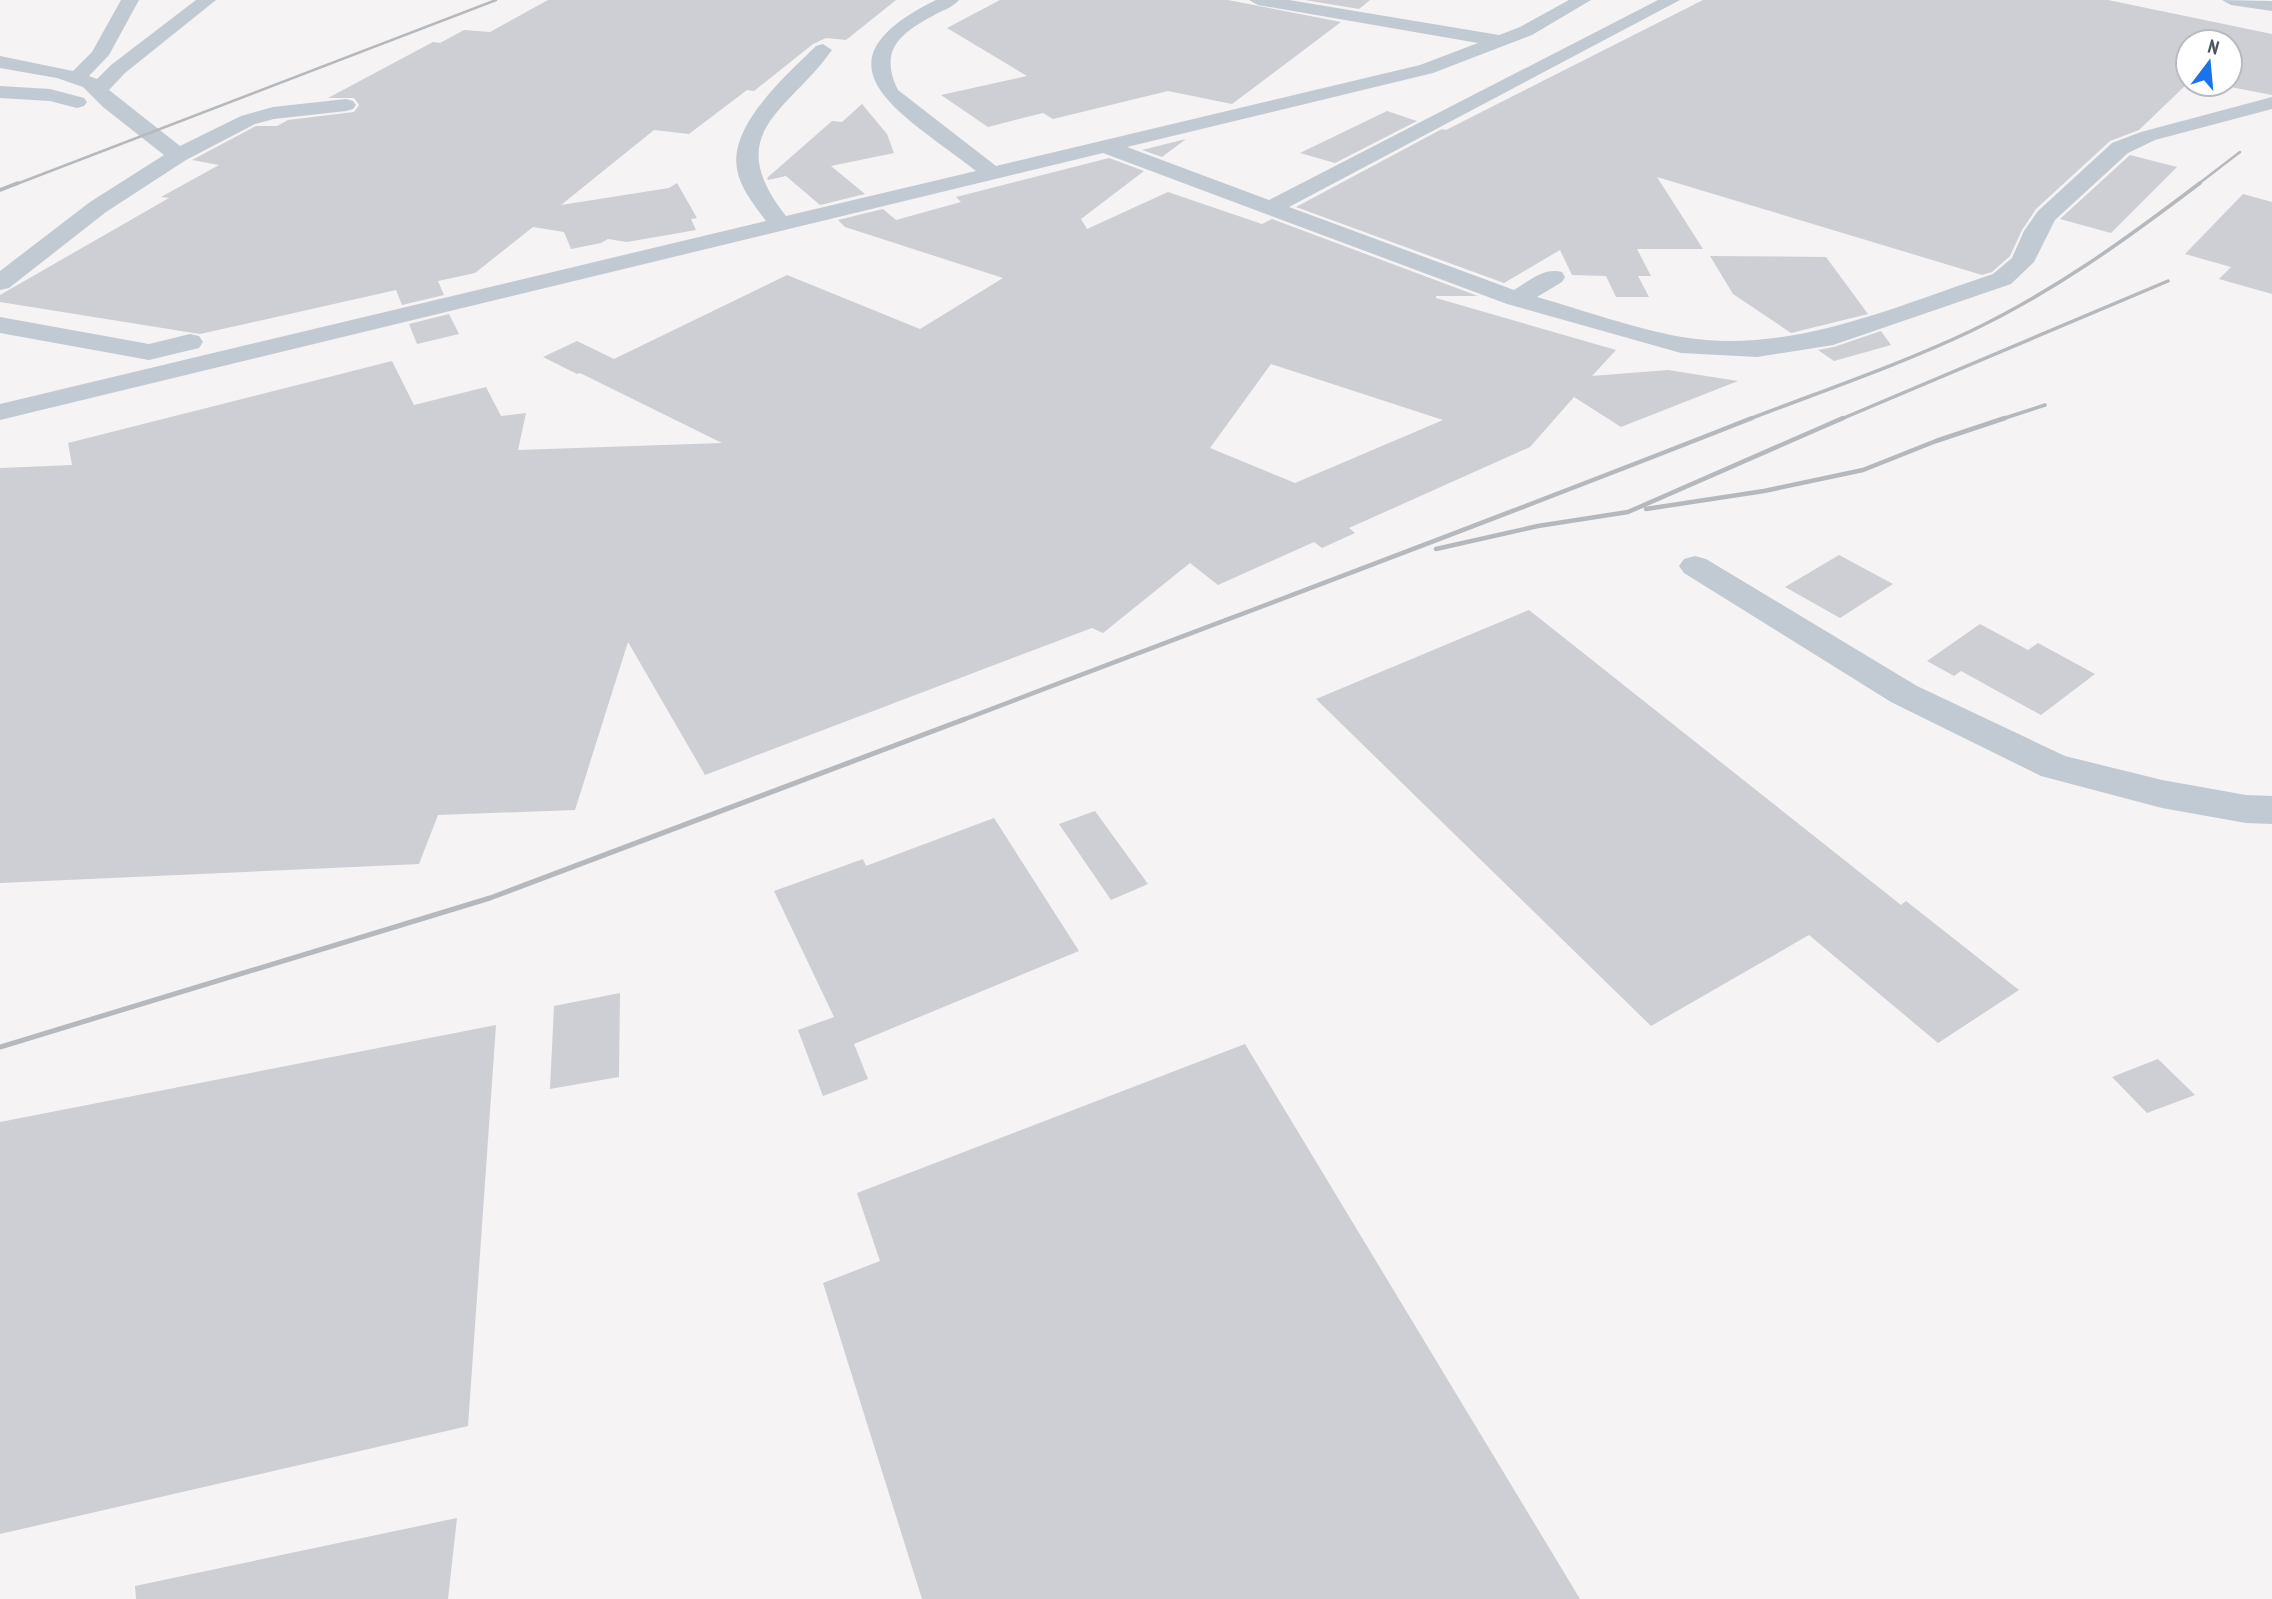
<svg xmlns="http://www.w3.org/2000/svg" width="2272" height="1599" font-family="'PT Sans Narrow',sans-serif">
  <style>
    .building { fill: #cdcfd5; fill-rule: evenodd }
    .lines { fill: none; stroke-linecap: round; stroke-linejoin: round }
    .minor { fill: #c1cad2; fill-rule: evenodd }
    .rail-far3 { stroke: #b5b8bd; stroke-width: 2.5 }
    .rail-far2 { stroke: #b5b8bd; stroke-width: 3.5 }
    .rail-far1 { stroke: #b5b8bd; stroke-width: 4.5 }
    .rail { stroke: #b5b8bd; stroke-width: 5 }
  </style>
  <rect width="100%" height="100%" fill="#f5f3f3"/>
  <path class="building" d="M548 0H896L846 40 826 38 813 44 754 91 747 90 689 134 654 130 561 205 669 188 677 183 697 218 691 219 696 230 627 242 608 239 601 243 571 249 564 232 533 227 475 273 438 281 444 295 402 305 396 290 200 334 0 302V295L169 198 161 197 219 165 192 160 256 126H277L288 120 354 112 359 105 354 98H328L433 42 440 43 464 30 490 32Z
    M1000 0H1228L1341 22 1232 104 1168 91 1053 119 1043 113 988 127 941 95 1027 76 947 28Z
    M1305 0H1370L1359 9Z
    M1703 0H2108L2272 34V95L2215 84H2230V42H2188V83L2139 130 2110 141 2036 209 2022 230 2010 256 1992 272 1982 275 1657 177 1703 249H1637L1651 276H1638L1649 297H1616L1606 276 1572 275 1560 250 1504 283 1296 207 1442 129 1446 130Z
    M862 104 887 134 894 153 831 166 865 194 820 205 786 176 768 180 767 178 832 121 842 122Z
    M1387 111 1417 121 1335 163 1300 153Z
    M1186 139 1162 157 1142 150Z
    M2130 155 2177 167 2111 233 2060 219Z
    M1109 158 1144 171 1081 219 1087 229 1168 192 1262 224 1272 219 1478 296H1436V298L1616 350 1592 376 1668 370 1738 381 1621 427 1574 397 1530 447 1349 528 1355 533 1322 548 1314 542 1218 585 1190 563 1103 633 1092 628 705 775 628 642 575 810 438 815 419 864 0 883V468L72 465 68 443 392 361 414 405 486 387 501 416 526 413 518 450 722 443 580 373 577 374 543 357 577 341 614 359 787 275 920 329 1003 278 845 227 838 220 883 209 896 220 961 202 956 197ZM1271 364 1443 420 1295 483 1210 448Z
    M2243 194 2272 202V294L2219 279 2231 267 2185 254Z
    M1710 256 1826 257 1868 314 1791 333 1733 294Z
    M449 314 459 334 417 344 409 324Z
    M1881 331 1891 345 1834 361 1818 350 1834 347Z
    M1839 555 1893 584 1840 618 1785 587Z
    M1529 610 1901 905 1906 901 2019 990 1938 1043 1809 935 1651 1026 1316 699Z
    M1980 624 2028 650 2038 643 2095 674 2041 715 1961 671 1954 676 1927 661Z
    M1095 811 1148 884 1111 900 1059 824Z
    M994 818 1079 951 854 1044 868 1079 823 1096 798 1030 834 1017 774 891 863 859 866 866Z
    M620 993 619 1077 550 1089 554 1006Z
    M496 1025 468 1426 0 1534V1122Z
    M1245 1044 1580 1599H922L823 1283 880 1261 857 1193Z
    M2158 1059 2195 1095 2147 1113 2112 1077Z
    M457 1518 448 1599H136L135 1586Z"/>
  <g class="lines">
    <path class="minor" d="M121 0H139L109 55 89 76 97 79 111 65 196 0H216L125 73 109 90 180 146 241 116 273 107 346 99 353 101 356 105 353 109 346 111 274 119 255 124 186 160 106 212 9 288 0 290V271L90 202 164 155 103 107 83 87 57 78 0 68V56L73 71 92 52Z
      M936 0H959C953 7 944 10 936 14 901 33 878 49 898 90L996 166 1420 65 1478 43 1258 5 1249 0H1289L1499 35 1520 27 1569 0H1591L1532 35 1433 73 1127 147 1269 200 1658 0H1680L1289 207 1514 290C1529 281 1544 267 1562 272L1565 277 1562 282 1537 297C1582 310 1636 329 1682 337 1790 355 1893 307 1993 274L2012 258 2024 231 2038 211 2112 143 2141 132 2272 97V109L2155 140 2128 153 2055 220 2034 262 2011 284 1833 345 1757 357 1681 353 1507 304 1103 153 0 420V404L766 221C755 206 740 188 737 169 729 124 788 74 816 46L823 44 832 50C788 112 720 132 786 216L976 171C905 115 803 65 936 0Z
      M2222 0 2272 1V11L2231 5Z
      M0 86 50 89 84 98 87 102 84 106 77 108 50 101 0 98Z
      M0 317 149 344 190 334 199 336 203 342 199 348 149 360 0 333Z
      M1695 556 1706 559 1917 686 2065 756 2162 780 2246 795 2272 796V824L2246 823 2162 808 2041 776 1891 702 1684 573 1679 566 1684 559Z"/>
    <path class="rail-far3" d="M14 185 496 0
      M2197 185 2240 152"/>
    <path class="rail-far2" d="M0 190 18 183
      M1747 420C1822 391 1899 365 1971 331 2056 290 2125 240 2200 183
      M1839 420 2168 281
      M1999 420 2045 405"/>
    <path class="rail-far1" d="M1646 509 1764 491 1863 470 1936 441 2005 418
      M1436 549 1538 526 1628 512 1843 418
      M960 721C1224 620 1489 522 1752 418"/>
    <path class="rail" d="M0 1047 490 898 965 719"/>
  </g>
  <g transform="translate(2209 63) rotate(16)"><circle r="33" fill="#ffffff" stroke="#b7bbc0" stroke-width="2"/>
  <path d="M0-5L12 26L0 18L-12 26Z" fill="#1a73e8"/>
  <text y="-10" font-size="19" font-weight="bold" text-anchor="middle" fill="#4a5661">N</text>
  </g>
</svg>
